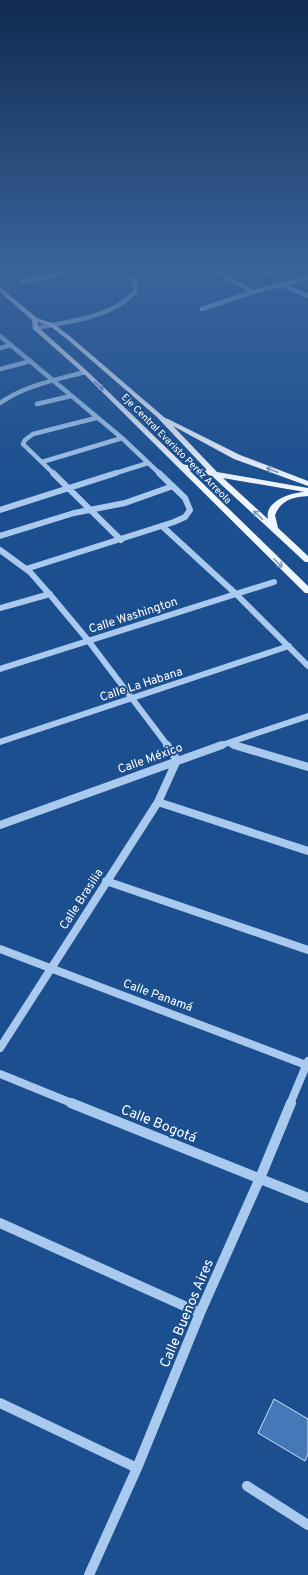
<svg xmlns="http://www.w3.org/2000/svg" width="308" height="1575" font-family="Overpass,sans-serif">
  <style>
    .building { fill: #4478b7; stroke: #cfe3fa }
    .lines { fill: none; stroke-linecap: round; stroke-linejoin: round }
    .minor-far3 { stroke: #a9c9ee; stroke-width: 4.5 }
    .minor-far2 { stroke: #a9c9ee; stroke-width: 6 }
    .minor-far1 { stroke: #a9c9ee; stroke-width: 8 }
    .minor { stroke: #a9c9ee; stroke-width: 10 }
    .major { fill: #f0f6ff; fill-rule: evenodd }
    .oneway { stroke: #7b9ac1 }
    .labels { text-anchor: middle; stroke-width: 4; stroke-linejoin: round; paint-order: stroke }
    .far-street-label { font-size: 10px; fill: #fff; stroke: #1b4f8f }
    .street-label { font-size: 12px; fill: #fff; stroke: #1b4f8f }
    .near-street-label { font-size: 14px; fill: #fff; stroke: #1b4f8f }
  </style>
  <rect width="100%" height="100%" fill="#1b4f8f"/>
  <path class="building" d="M274 1399 308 1419V1454L305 1461 258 1433Z"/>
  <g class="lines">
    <path class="minor-far3" d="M210 268 253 292
      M250 268 270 273 292 268
      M22 282 85 268
      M282 285 308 296
      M202 309 253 292 308 278
      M35 328C68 322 111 318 135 292V282L119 268
      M0 336 122 438 160 474
      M0 348 11 345
      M0 369 31 361
      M0 403C26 385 55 380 85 372
      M37 404 71 396
      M42 462 122 438
      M54 474 23 444 25 440 33 434 96 418
      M113 474 148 463"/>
    <path class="minor-far2" d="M53 473 121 540
      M0 510 116 473
      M162 526 236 594 308 666
      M0 536 74 513 125 503 173 486
      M0 550 30 572 52 597 87 639 168 746
      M26 569 174 522 185 517 190 510 185 498 159 473
      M0 608 50 594
      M0 669 274 582
      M0 742 289 646
      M228 743 237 746
      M219 746 308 716"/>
    <path class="minor-far1" d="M234 745 308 767
      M158 802 308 851
      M0 825 222 745
      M106 881 308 950
      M0 949 306 1065
      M0 1048 158 802 177 760 167 745
      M0 1074 74 1104
      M290 1104 308 1061"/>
    <path class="minor" d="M71 1103 308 1198
      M0 1223 200 1313
      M0 1403 137 1468
      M247 1486 308 1525
      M89 1575 137 1468 200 1313 260 1178 291 1103"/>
    <path class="major" d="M0 287 37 318 54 324 72 338 165 418 168 419 240 455 308 481V486L234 459 173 426 217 472 308 488V496C293 497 281 500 275 515L278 528 308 556V562H305L212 476 189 470 308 586V593H305L83 373 33 329 32 320 0 292ZM38 322 50 326 68 340 157 417 207 470 183 464 87 371 38 327ZM223 478 305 492C292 492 264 501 268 519Z"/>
  </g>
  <defs><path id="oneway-shaft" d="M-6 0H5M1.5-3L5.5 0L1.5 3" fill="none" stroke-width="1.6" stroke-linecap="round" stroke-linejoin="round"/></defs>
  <g class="oneway">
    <use href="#oneway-shaft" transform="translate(99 386) rotate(44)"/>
    <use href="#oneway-shaft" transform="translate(272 470) rotate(-159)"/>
    <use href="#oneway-shaft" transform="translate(258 515) rotate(-137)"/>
    <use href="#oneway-shaft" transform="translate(278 563) rotate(45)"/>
  </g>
  <linearGradient id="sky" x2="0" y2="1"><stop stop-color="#0f2b4f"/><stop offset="0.55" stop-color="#39639b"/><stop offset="1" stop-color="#39639b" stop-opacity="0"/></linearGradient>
  <rect width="308" height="488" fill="url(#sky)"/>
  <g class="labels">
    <g class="far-street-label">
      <text transform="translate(177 448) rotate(45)" y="4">Eje Central Evaristo Peréz Arreola</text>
    </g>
    <g class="street-label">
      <text transform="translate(133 615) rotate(-18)" y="4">Calle Washington</text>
      <text transform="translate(141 684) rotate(-18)" y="4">Calle La Habana</text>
      <text transform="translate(150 758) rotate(-20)" y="4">Calle México</text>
      <text transform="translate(81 899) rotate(-57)" y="4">Calle Brasilia</text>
      <text transform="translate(158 995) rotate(20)" y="4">Calle Panamá</text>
    </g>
    <g class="near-street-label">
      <text transform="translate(159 1123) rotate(22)" y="5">Calle Bogotá</text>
      <text transform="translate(186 1313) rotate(-67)" y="5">Calle Buenos Aires</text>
    </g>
  </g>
</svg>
